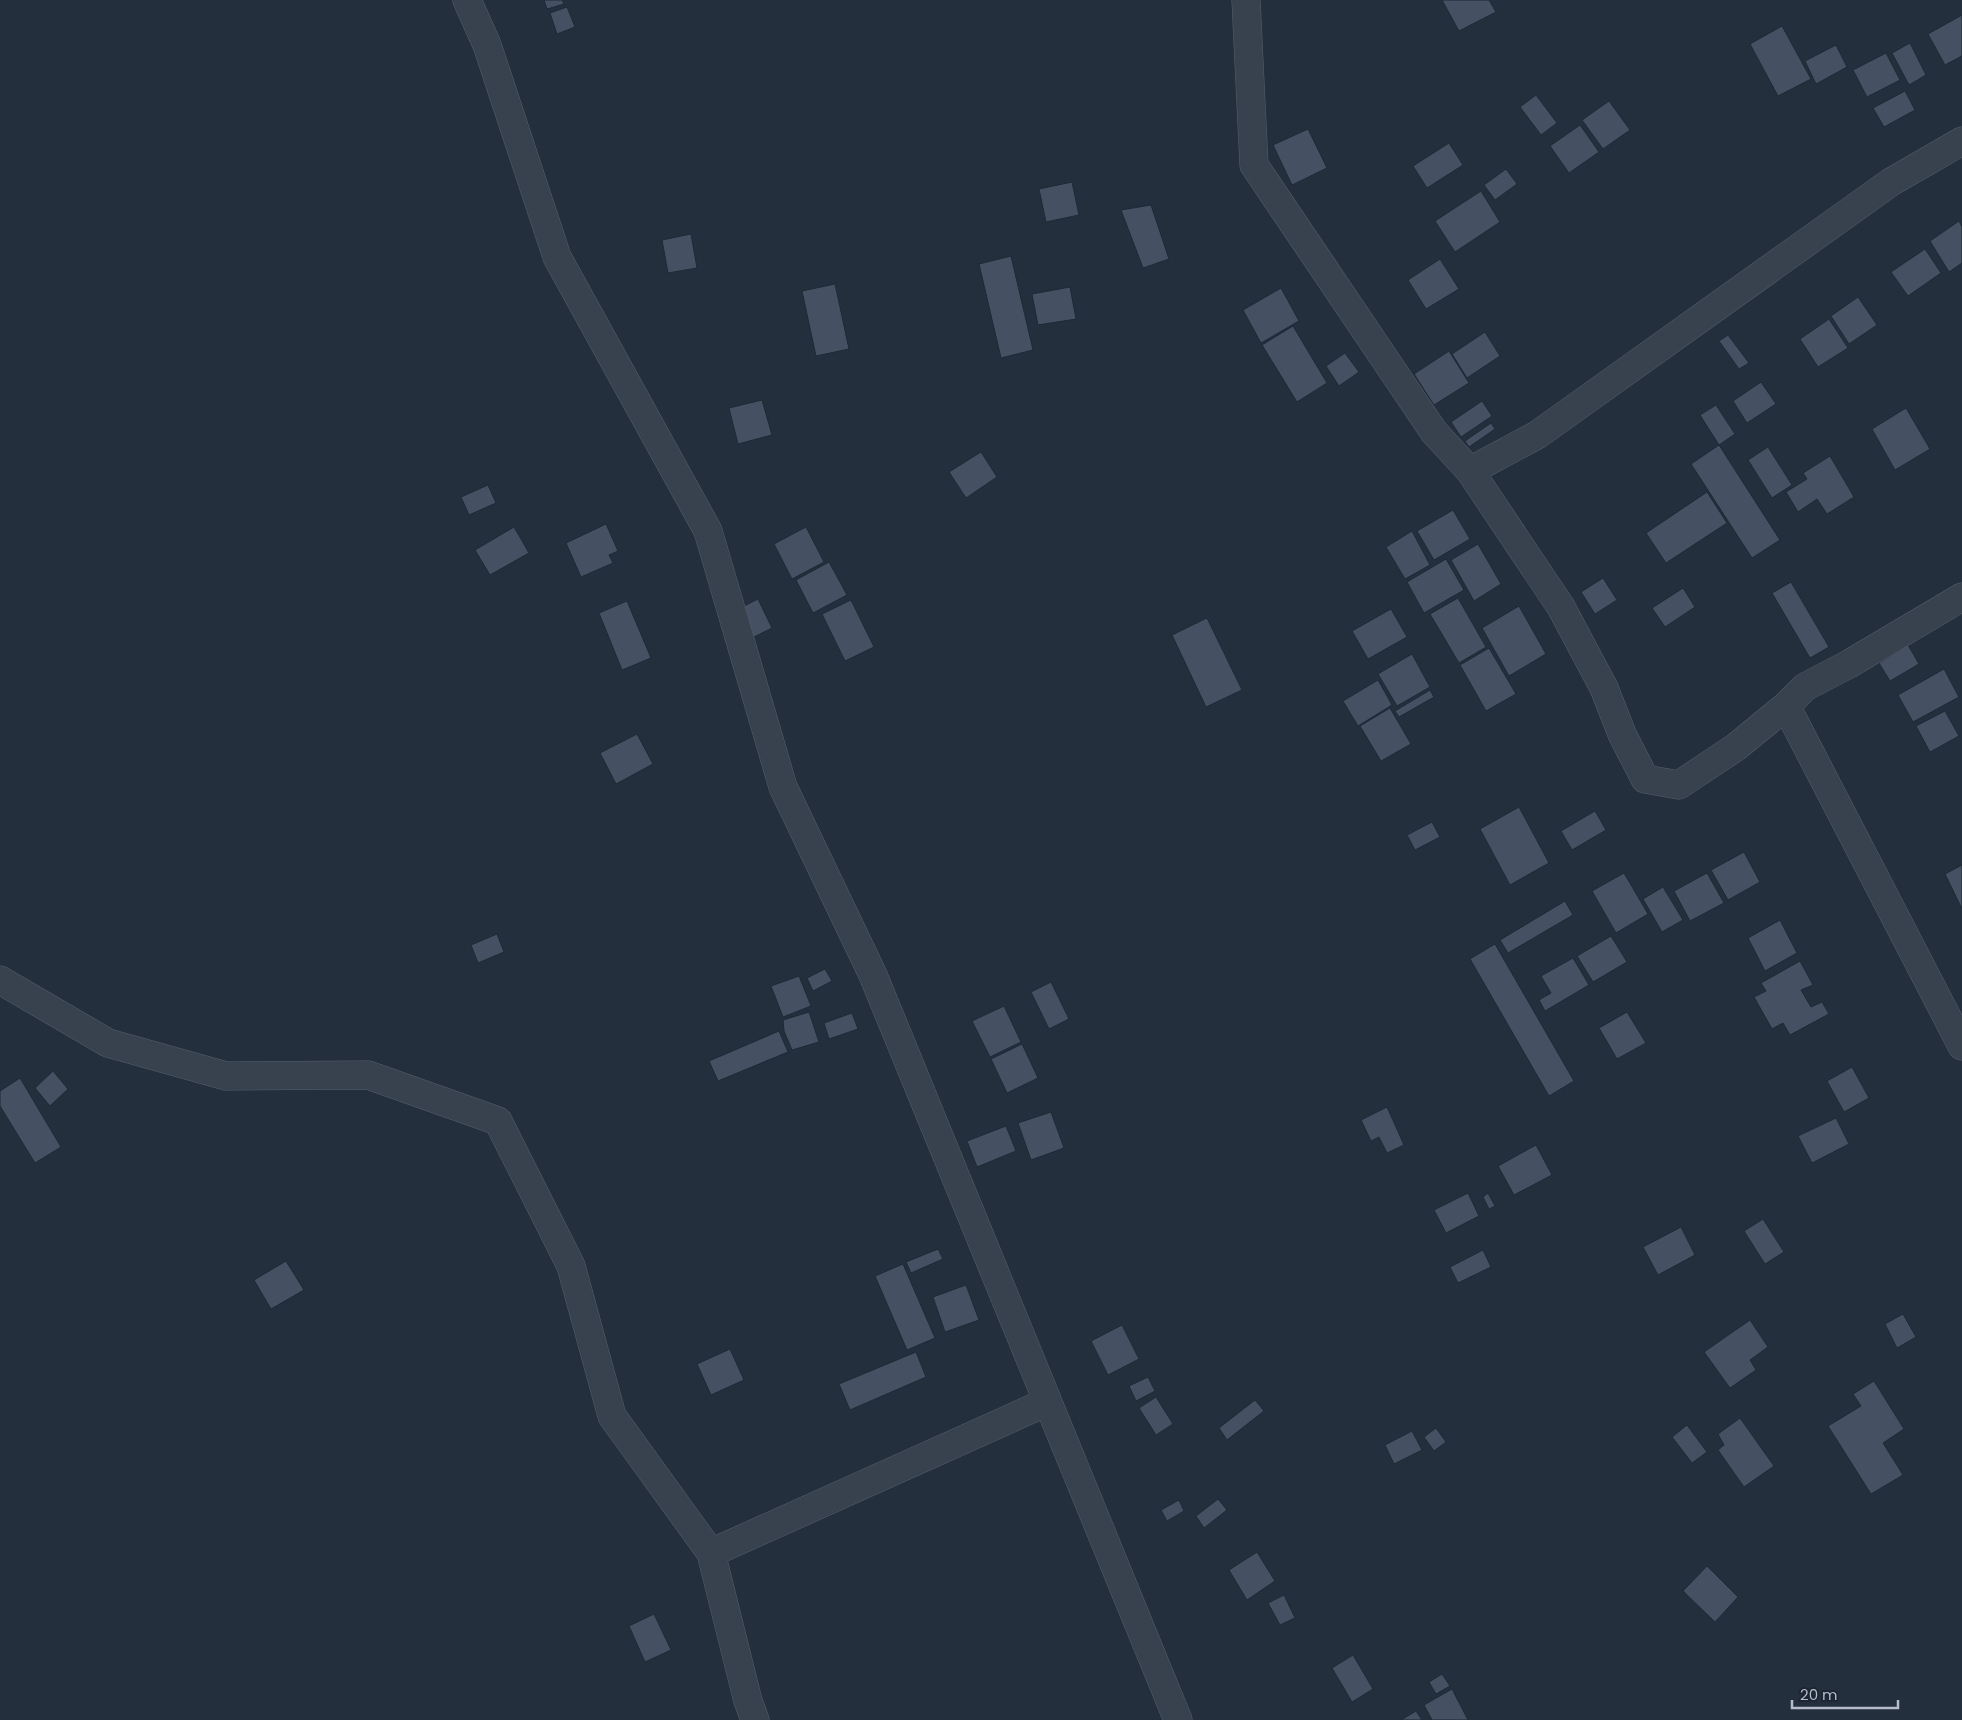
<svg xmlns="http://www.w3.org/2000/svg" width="1962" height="1720" font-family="Poppins,sans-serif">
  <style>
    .building { fill: #455162; stroke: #1f2835 }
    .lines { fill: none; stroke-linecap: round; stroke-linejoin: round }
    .street-casing { stroke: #565f6c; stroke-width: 29 }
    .street { stroke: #38414e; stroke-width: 28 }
  </style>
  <rect width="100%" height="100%" fill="#242f3e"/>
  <path class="building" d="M544 0H562L564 4 547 9Z
    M1442 0H1489L1496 12 1459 31Z
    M567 7 575 27 557 34 550 13Z
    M1962 15V56L1945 65 1928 34Z
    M1782 26 1811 79 1778 96 1750 44Z
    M1910 43 1926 75 1909 85 1892 53Z
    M1836 45 1847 67 1816 84 1805 61Z
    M1886 53 1900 80 1867 97 1853 70Z
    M1905 91 1915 110 1884 127 1873 108Z
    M1536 95 1557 123 1541 135 1520 107Z
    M1609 101 1630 130 1603 149 1582 120Z
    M1580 125 1599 152 1569 173 1550 146Z
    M1308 129 1327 168 1292 185 1273 145Z
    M1449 143 1463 165 1427 188 1413 166Z
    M1506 169 1517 184 1495 200 1484 185Z
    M1072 182 1079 215 1046 222 1039 189Z
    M1481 191 1500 222 1455 252 1435 221Z
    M1151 205 1169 259 1143 268 1121 210Z
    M1959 221 1962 227V263L1949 272 1930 241Z
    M691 234 697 268 668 273 662 240Z
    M1925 249 1941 273 1908 296 1891 272Z
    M1011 256 1033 350 1001 358 979 264Z
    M1440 259 1459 289 1426 309 1408 280Z
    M835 284 849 349 816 356 802 291Z
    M1070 287 1076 319 1038 325 1032 294Z
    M1281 288 1299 321 1261 343 1243 310Z
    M1858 297 1877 325 1849 344 1831 316Z
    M1829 319 1848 348 1818 367 1800 339Z
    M1293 326 1327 383 1297 402 1262 345Z
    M1485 332 1500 356 1467 378 1452 354Z
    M1728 335 1749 363 1739 369 1719 341Z
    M1449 351 1469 383 1434 405 1414 374Z
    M1345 353 1359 372 1339 386 1326 366Z
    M1761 382 1776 404 1747 423 1733 401Z
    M762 400 772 435 738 444 729 408Z
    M1482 401 1492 416 1461 437 1451 422Z
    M1716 405 1735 434 1719 445 1700 415Z
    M1906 408 1930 449 1895 470 1872 429Z
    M1491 423 1495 429 1469 447 1465 441Z
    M1719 445 1780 540 1752 558 1691 464Z
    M1768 447 1792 485 1772 498 1748 460Z
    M981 452 997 477 966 498 949 472Z
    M1830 456 1854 497 1827 514 1817 499 1798 512 1786 492 1807 479 1803 473Z
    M488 485 496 503 469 515 461 497Z
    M1707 492 1727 523 1666 563 1646 533Z
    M1453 510 1470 539 1434 560 1417 531Z
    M606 524 618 551 609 555 613 563 581 577 566 543Z
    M514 527 529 553 490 575 475 550Z
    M806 527 824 562 792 579 774 544Z
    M1412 531 1430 565 1405 579 1386 547Z
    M1478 544 1501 584 1474 601 1451 560Z
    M1446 559 1464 590 1424 613 1407 582Z
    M829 562 847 595 813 613 796 580Z
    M1603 578 1617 600 1595 614 1581 592Z
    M1791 582 1829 647 1810 658 1772 593Z
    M1683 588 1695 607 1665 627 1652 608Z
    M1458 598 1486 647 1459 663 1430 614Z
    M758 599 772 628 752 638 738 609Z
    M851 600 874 647 845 661 822 614Z
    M627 601 651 658 622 670 599 613Z
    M1519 606 1546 654 1509 676 1482 628Z
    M1391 609 1407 637 1368 659 1352 631Z
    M1207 618 1242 690 1206 707 1172 635Z
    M1908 645 1919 664 1890 681 1879 663Z
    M1489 648 1516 694 1486 711 1460 665Z
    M1412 654 1430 687 1397 706 1378 674Z
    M1944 669 1959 697 1913 722 1898 695Z
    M1378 680 1392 705 1358 726 1343 701Z
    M1430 690 1434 697 1399 717 1395 711Z
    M1390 708 1411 744 1381 761 1360 726Z
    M1945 711 1959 736 1930 752 1916 726Z
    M637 734 653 764 616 784 600 753Z
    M1519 807 1549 863 1510 885 1480 829Z
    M1595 811 1606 830 1572 850 1561 831Z
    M1432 822 1440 837 1415 850 1407 835Z
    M1744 852 1760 882 1728 900 1711 870Z
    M1962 865V909L1945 874Z
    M1624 873 1648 914 1616 933 1592 891Z
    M1707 873 1724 903 1690 921 1674 891Z
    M1663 887 1683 920 1662 932 1643 899Z
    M1565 901 1573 915 1508 953 1500 940Z
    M1780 920 1797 953 1765 971 1748 938Z
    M497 934 504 952 478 963 471 945Z
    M1611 936 1627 962 1593 982 1577 956Z
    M1495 944 1574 1081 1549 1096 1470 959Z
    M1573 958 1589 985 1545 1011 1539 1000 1551 993 1541 976Z
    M1800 961 1813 985 1801 990 1811 1007 1822 1002 1829 1014 1790 1035 1783 1023 1772 1029 1754 997 1766 991 1761 983Z
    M825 969 832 981 813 991 807 978Z
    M799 976 811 1006 783 1017 771 986Z
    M1051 982 1069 1019 1049 1029 1031 992Z
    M1004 1006 1021 1042 990 1057 972 1021Z
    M809 1012 819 1042 792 1050 784 1031 783 1020Z
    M1627 1012 1646 1043 1617 1059 1599 1028Z
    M852 1013 858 1029 829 1039 824 1023Z
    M779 1031 788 1052 718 1081 709 1061Z
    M1022 1044 1038 1078 1007 1093 991 1059Z
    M1852 1067 1869 1098 1844 1112 1827 1081Z
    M53 1071 68 1089 50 1106 35 1088Z
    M20 1078 61 1147 35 1163 0 1106V1091Z
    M1387 1107 1404 1145 1387 1153 1379 1137 1371 1141 1361 1120Z
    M1051 1112 1064 1148 1031 1160 1018 1123Z
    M1836 1118 1849 1144 1812 1163 1798 1136Z
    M1006 1126 1016 1151 977 1167 967 1141Z
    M1536 1145 1552 1175 1514 1195 1498 1166Z
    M1468 1193 1479 1216 1446 1233 1434 1210Z
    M1488 1193 1495 1206 1489 1209 1483 1197Z
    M1763 1219 1784 1252 1765 1264 1744 1231Z
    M1681 1227 1695 1255 1658 1275 1643 1247Z
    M938 1249 943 1259 911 1273 906 1262Z
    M1483 1250 1491 1267 1458 1283 1450 1267Z
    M286 1261 304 1290 271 1309 254 1280Z
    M903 1264 935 1338 907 1350 875 1276Z
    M966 1285 979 1320 945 1332 933 1297Z
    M1903 1314 1916 1337 1897 1348 1885 1324Z
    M1750 1320 1768 1347 1750 1360 1756 1370 1730 1388 1704 1352Z
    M1122 1325 1139 1359 1108 1375 1091 1341Z
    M730 1349 744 1380 711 1395 697 1364Z
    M916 1352 926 1377 850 1410 839 1384Z
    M1148 1377 1155 1391 1136 1401 1129 1386Z
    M1874 1381 1904 1429 1883 1443 1903 1475 1871 1494 1828 1426 1861 1406 1853 1394Z
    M1156 1397 1173 1424 1156 1435 1139 1408Z
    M1255 1400 1264 1411 1227 1440 1219 1428Z
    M1740 1418 1774 1466 1744 1487 1718 1450 1724 1445 1718 1434Z
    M1687 1425 1707 1452 1692 1463 1672 1437Z
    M1436 1428 1446 1442 1434 1451 1424 1437Z
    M1412 1431 1422 1450 1394 1464 1385 1445Z
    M1218 1499 1227 1510 1204 1528 1196 1516Z
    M1179 1500 1184 1511 1167 1521 1161 1510Z
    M1257 1552 1275 1581 1247 1600 1229 1570Z
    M1707 1566 1738 1597 1715 1622 1683 1591Z
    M1284 1595 1295 1618 1280 1625 1268 1603Z
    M654 1614 671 1650 645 1662 629 1626Z
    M1353 1655 1373 1689 1352 1702 1332 1668Z
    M1442 1674 1450 1686 1436 1694 1429 1682Z
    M1452 1689 1468 1720H1432L1424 1705Z
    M1416 1711 1422 1720H1401Z"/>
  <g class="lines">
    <defs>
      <path id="street" d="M467 0 487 45 557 257 708 531 783 787 873 975 1178 1720
        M1246 0 1254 165 1434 432 1470 471 1561 607 1604 688 1622 734 1645 779 1679 785 1736 747 1786 706 1805 687 1849 664 1962 597
        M1470 471 1537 435 1891 182 1962 141
        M1786 706 1962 1046
        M0 980 108 1043 226 1076 368 1075 498 1121 571 1266 612 1416 711 1553
        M755 1720 748 1701 711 1553 1047 1402"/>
    </defs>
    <use href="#street" class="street-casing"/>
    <use href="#street" class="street"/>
  </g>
  <path d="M1792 1700v8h106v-8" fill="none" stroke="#b4bcc9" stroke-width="2.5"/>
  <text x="1800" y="1700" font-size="15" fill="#b4bcc9" stroke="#1d2633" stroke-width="4" paint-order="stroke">20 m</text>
</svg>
